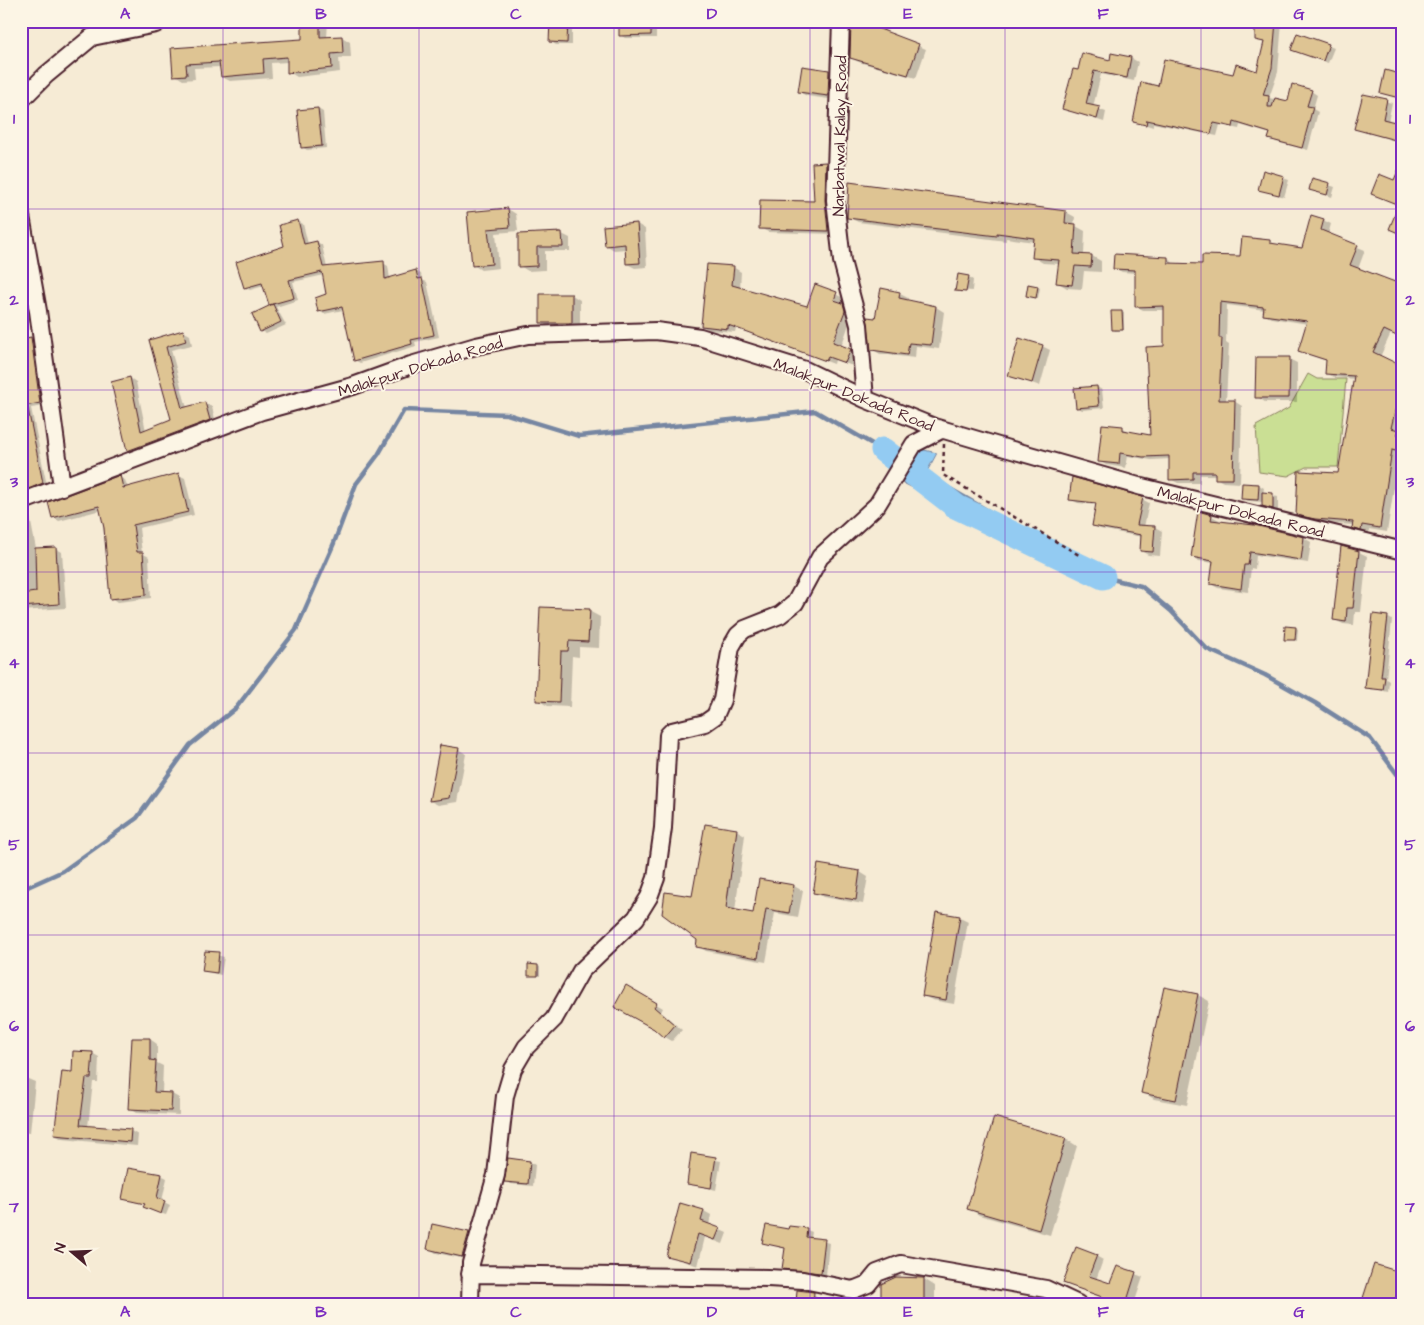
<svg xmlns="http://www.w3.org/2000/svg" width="1424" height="1325" font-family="'Architects Daughter',sans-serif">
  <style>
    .green { fill: #cadf94; stroke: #8a7f60 }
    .water { fill: #93cbf2; stroke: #7686a2 }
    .shadow { fill: #0003 }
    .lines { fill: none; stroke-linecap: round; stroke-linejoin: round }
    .stream { stroke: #7686a2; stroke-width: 4.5 }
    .river { stroke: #93cbf2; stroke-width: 25 }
    .building { fill: #dec493; stroke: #4a1f2b }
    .minor-casing { stroke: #4a1f2b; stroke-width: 20 }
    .path { stroke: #4a1f2b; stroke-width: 2.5; stroke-dasharray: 4 4; stroke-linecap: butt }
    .minor { stroke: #fcf5e5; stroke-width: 16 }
    .grid { fill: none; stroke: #7b2cbf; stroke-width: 1; stroke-opacity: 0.55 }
    .labels { text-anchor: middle; stroke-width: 4; stroke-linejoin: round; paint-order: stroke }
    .street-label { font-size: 16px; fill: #4a1f2b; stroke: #fcf5e5 }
    .neatline { fill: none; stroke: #7b2cbf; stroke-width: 2 }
    .grid-label { font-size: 16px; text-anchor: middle; font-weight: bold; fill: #7b2cbf }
  </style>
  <rect width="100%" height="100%" fill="#f6ebd5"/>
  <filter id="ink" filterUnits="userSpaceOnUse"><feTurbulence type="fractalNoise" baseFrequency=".02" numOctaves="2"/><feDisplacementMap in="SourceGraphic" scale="10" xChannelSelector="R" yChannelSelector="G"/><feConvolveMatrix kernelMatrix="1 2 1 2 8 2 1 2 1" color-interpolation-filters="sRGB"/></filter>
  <g filter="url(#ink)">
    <path class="green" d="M1308 374 1317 379H1346L1338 467H1306L1288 476 1259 472 1256 426 1289 408Z"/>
    <path class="water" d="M920 449 937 453 917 490 903 483Z"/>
    <path class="shadow" d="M303 21H328L327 38 342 37 350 42 351 57 339 58 340 72 297 77 289 72 288 62 271 63 272 78 230 81 222 77 221 67 194 68 195 79 183 80 175 75 173 49 303 40Z
      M551 21H572V45H556L551 42Z
      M620 21H656V38H625L620 35Z
      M695 21H760L759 26 746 23 744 31Z
      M852 21H887L885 32 926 49 916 78 859 62 851 58Z
      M1256 21H1282L1278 72 1269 98 1289 102 1311 91 1317 95 1313 109 1318 112 1308 150 1276 142 1270 138 1271 134 1240 125 1239 129 1220 125 1217 136 1153 123V127L1134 121 1159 87 1258 72 1265 43 1256 39Z
      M1298 34 1334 48 1328 63 1298 52Z
      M1112 55 1131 58 1138 62 1134 81 1101 74 1093 107 1106 112 1104 122 1063 109 1079 72 1111 61Z
      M829 71 837 76 836 100 807 96 799 92Z
      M1403 76V100L1381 92Z
      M1364 95 1392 103 1388 122 1403 129 1399 142 1355 129Z
      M318 109 323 112 326 148 307 150 302 147Z
      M1403 139V150L1399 148Z
      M826 163 833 168 835 234 768 232 760 228 815 202Z
      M1264 172 1289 180 1284 197 1259 189Z
      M1313 180 1335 187 1332 197 1310 189Z
      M508 209 516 214 518 231 496 233 499 268 481 270 473 265 468 214Z
      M1066 212 1075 217 1074 225 1085 231 1084 255 1092 256 1101 261V272L1084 271 1082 289 1067 288 1057 282 1059 264 1043 263 1033 257 1034 242 1006 238V241L858 222 848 217Z
      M1323 220 1331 224 1328 235 1365 250 1358 269 1400 285 1403 280V338L1391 333 1380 357 1403 368V412L1399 431 1403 432V457L1399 456 1387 532 1369 529V534L1354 528V525L1323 523 1298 514 1340 474 1354 379 1334 377 1326 373 1327 361 1299 351 1308 324 1271 318 1264 314 1265 310 1227 305 1226 342 1229 344 1226 401H1234L1242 406 1240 483 1223 482 1216 478V475H1200V483H1178L1170 479V459L1151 460 1128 456 1126 468 1106 465 1099 461 1123 428 1130 432 1151 436 1165 347V310H1143L1136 306V273L1122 272 1114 268 1168 258 1175 265H1203L1241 257 1270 241 1276 245 1303 249Z
      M298 221 303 224 308 244 317 242 322 245 327 268 383 263 388 266 390 279 416 271 421 274 422 280 427 282 439 337 415 342 416 346 360 363 355 360 343 310 324 314 319 311 327 294 324 275 293 282 298 300 276 307 286 325 266 334 261 331 273 306 270 304 264 286 250 290 245 288 285 247Z
      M637 224 645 229 647 267 635 268 627 264 626 249 614 250 606 245Z
      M562 234 570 238V251H545V270L528 271 520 266 519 235Z
      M733 267 741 272 740 289 808 307 816 286 844 298 842 304 850 309 852 316 841 347 858 354 853 366 835 360 834 364 736 328 735 332 710 330 702 326Z
      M968 277 973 280 972 291 961 290V292L957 290Z
      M1038 287 1040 288 1038 298 1027 296Z
      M882 290 900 294 908 298 907 301 936 307 944 312 939 349 916 346 915 358 880 354 872 349Z
      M572 295 580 300V326L549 327 541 322Z
      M25 300 27 301 30 314H23Z
      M1121 312 1124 313V330L1115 331 1113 329Z
      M183 331 190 335 192 345 171 350 187 408 205 403 212 407 216 423 134 454 128 451 130 378 136 382 146 431 172 420 151 341Z
      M31 339 36 341 44 406 31 408 47 486 29 493 24 490 21 483V340Z
      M1042 346 1050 350 1040 386 1010 375Z
      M1289 359 1297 363V402H1265L1257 397Z
      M1097 387 1102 390 1104 408 1082 410 1077 407Z
      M179 475 185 478 194 515 139 528 142 553 149 557 151 598 118 602 112 598 101 510 59 521 53 517 119 477 125 480 128 488Z
      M1259 485 1264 488 1263 494 1278 497V511L1263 505V502L1248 501 1243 498Z
      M1070 499H1142L1149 503 1144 527H1155L1162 531 1160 556 1148 555 1141 551 1142 537 1100 529 1093 525 1097 505 1078 503Z
      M21 512 30 517 36 549 55 548 62 552 66 608 21 611Z
      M1199 512 1212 516 1219 520 1218 522 1254 526 1304 538 1311 542 1308 563 1256 555 1255 569 1251 568 1248 592 1218 588 1211 584 1214 563 1199 561 1192 557Z
      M1359 552 1367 556 1361 612H1355L1354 625 1343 624 1335 620Z
      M541 609 589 611 600 617 599 648 579 647V657L572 656 570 707 548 706 537 700Z
      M1387 617 1392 620 1386 679 1389 681 1388 692 1366 687Z
      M1296 628 1298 629 1297 641 1286 639Z
      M458 749 466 754 457 802 438 805 430 801Z
      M736 830 745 835 735 911 754 914 794 886 803 891 798 917 775 913 766 962 706 951 697 946 694 898Z
      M819 865 860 872 868 877 863 904 823 897 815 892Z
      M960 917 968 921 954 1004 932 1000 924 996Z
      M206 952 224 957 221 975 203 971Z
      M538 966 540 967V976L529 975Z
      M627 987 663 1008 661 1012 682 1030 672 1041 665 1037Z
      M1198 995 1209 1001 1187 1105 1154 1099 1143 1092Z
      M150 1039 157 1044V1063L163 1066 162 1093 172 1094 179 1098V1115L137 1113 129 1108Z
      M92 1053 99 1057 98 1082H93L88 1127 131 1131 138 1135 137 1146 62 1139 55 1135 74 1073Z
      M21 1076 35 1082 30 1133 21 1132Z
      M995 1118 1066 1139 1077 1146 1050 1235 979 1215 969 1208Z
      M692 1155 721 1161 716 1190 688 1183Z
      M530 1162 535 1165 533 1186 511 1184 506 1181Z
      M161 1175 167 1178 162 1201 170 1205 166 1215 150 1210 145 1207 146 1205 124 1199Z
      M704 1211 711 1215 709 1225 727 1233 723 1244 705 1237 698 1266 667 1255Z
      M433 1226 469 1233 477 1238 471 1260 436 1253 428 1248Z
      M807 1230 812 1232 811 1238 829 1243 826 1275 789 1271 784 1268 787 1249 763 1242 789 1231Z
      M1096 1256 1103 1260 1096 1280 1111 1285 1117 1267 1143 1277 1134 1304H1118L1072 1286Z
      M1375 1265 1403 1274V1304H1363Z
      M924 1279 935 1286V1304H882Z
      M813 1294 824 1300 823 1304 797 1302Z"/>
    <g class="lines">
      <path class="stream" d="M21 890 63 871 137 818 190 745 236 708 296 630 334 543 356 484 378 455 404 410 507 414 579 436 815 411 1103 577 1141 586 1171 611 1207 649 1265 675 1315 703 1370 738 1403 782"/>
      <path class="river" d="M883 450 957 507 1103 577"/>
    </g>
    <path class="building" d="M302 21H320V37L342 36 343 53 331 54 332 68 287 73V57L263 59 264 73 221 77 219 62 186 64 187 75 173 76 171 48 302 39Z
      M550 21H568L567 43 549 42Z
      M619 21H651V35L619 36Z
      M851 21H878L877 28 919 44 908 75 850 58Z
      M1255 21H1276L1272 68 1263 95 1269 96 1268 107H1272L1275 98 1288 101 1292 84 1312 90 1307 106 1313 107 1302 148 1268 139 1270 133 1234 122 1233 127 1214 123 1211 134 1147 120 1146 125 1133 122 1141 82 1158 86 1164 59 1233 74 1236 64 1257 71 1264 42 1255 40Z
      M1297 33 1329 44 1323 61 1291 50Z
      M1082 53 1110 60 1111 53 1131 57 1127 78 1094 71 1086 104 1100 107 1097 119 1062 109 1073 69 1078 70Z
      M802 66 829 70 828 96 798 92Z
      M1385 70 1403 75V99L1380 93Z
      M1363 94 1387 99 1383 119 1403 124V142L1354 129Z
      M318 108 322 146 301 148 297 110Z
      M1403 159V235L1389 229 1399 205 1371 194 1379 174 1394 180Z
      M826 162 825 200 828 231 759 229 760 200 814 201 812 163Z
      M1263 170 1284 176 1279 195 1258 190Z
      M1312 178 1330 183 1327 195 1309 190Z
      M849 182 1066 211 1065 223 1076 224 1074 254 1092 255 1091 267 1075 266 1072 285 1056 283 1059 260 1032 258 1034 238 997 233V236L847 218Z
      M508 208 510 227 488 229 492 264 472 266 467 212Z
      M1311 215 1324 219 1321 230 1358 245 1350 265 1403 285V339L1384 330 1373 352 1400 365 1397 373 1403 375V395L1399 394 1391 428 1399 430 1397 435 1403 436V453L1392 450 1380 528 1362 525 1361 531 1352 528 1353 522 1315 519 1296 515 1298 471 1338 473 1354 376 1325 374 1326 360 1298 351 1307 321 1263 315 1264 307 1220 302 1219 338H1222L1219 400H1235L1233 479H1215V472H1193V479L1169 480V456L1143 457 1120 453 1119 464 1098 462 1102 424 1123 426V430L1150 435 1146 347 1164 346V306L1135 307V270L1113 269 1114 254 1168 257V263L1202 264V255L1240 256 1242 237 1270 240V243L1302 248Z
      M298 220 304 244 317 241 323 267 384 261 385 279 416 270 418 279 422 278 434 335 411 340 412 344 354 361 342 307 318 312 315 298 326 294 322 272 289 280 294 298 269 305 262 283 244 288 236 262 284 246 279 225Z
      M637 223 640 263 626 264 625 244 605 246 603 226Z
      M562 232 563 247H537V266L518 267V234Z
      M707 264 734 266 732 285 807 306 815 284 837 292 834 300 843 303 845 311 833 342 851 349 845 363 828 357 826 361 728 325V329L701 326Z
      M958 274 969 276 966 292 955 291Z
      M1028 284 1038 286 1036 298 1026 296Z
      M881 288 900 292 899 298 936 306 931 345 909 343 907 355 871 350 867 317 875 318Z
      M540 294H572V323H540Z
      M26 298 28 314H22L21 299Z
      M273 304 281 322 260 332 252 314Z
      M1111 311H1122L1123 330H1112Z
      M183 330 186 341 166 347 182 408 205 402 210 420 127 451 111 382 130 377 141 431 171 419 149 340Z
      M31 337 40 403 21 407V339Z
      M1019 338 1043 345 1032 383 1008 376Z
      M1256 357H1290L1289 398H1255Z
      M1097 386 1099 406 1076 408 1074 388Z
      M28 409 43 483 23 491 21 410Z
      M179 473 188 512 133 525 137 552H143L146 595 110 599 104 528 99 506 52 518 48 502 120 475 123 488Z
      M1072 477 1143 497 1137 525 1155 526 1153 552 1140 551 1141 535 1092 526 1096 503 1069 500Z
      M1242 483 1259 484 1258 500 1241 499Z
      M1262 492 1273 493V509L1262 506Z
      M1198 511 1212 515 1211 520 1254 525 1304 537 1301 560 1250 552 1248 565H1244L1241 589 1210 584 1213 561 1191 557Z
      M1341 546 1359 551 1353 608H1347L1346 622 1333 620Z
      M56 547 59 604 21 607V594L36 592 35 548Z
      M540 607 590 609 588 642 569 641 568 651H561L559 702 536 701Z
      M1373 614 1388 616 1381 677H1385L1383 690 1365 688Z
      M1285 626 1296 627 1295 640H1284Z
      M440 745 459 748 449 798 429 801Z
      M705 824 737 829 726 908 753 913 759 879 794 885 789 913 766 909 758 958 696 947 697 940 662 914 665 892 692 896Z
      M818 864 860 871 856 900 813 893Z
      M936 912 960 916 946 1000 922 996Z
      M205 951 219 952 217 973 202 971Z
      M528 964 538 965V976H528Z
      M626 985 657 1003 654 1007 675 1025 664 1038 654 1029 614 1007Z
      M1164 987 1198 994 1176 1100 1141 1093Z
      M132 1038H150V1060L156 1061 154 1092 172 1093 171 1111 128 1109Z
      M73 1051 93 1052 91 1078H86L80 1125 131 1129 130 1142 54 1135 62 1071 72 1072Z
      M994 1117 1066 1138 1039 1230 967 1209Z
      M691 1153 716 1157 711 1188 687 1184Z
      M508 1158 530 1161 528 1184 504 1182Z
      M128 1168 162 1174 157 1198 165 1201 161 1214 143 1207 145 1204 122 1199Z
      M680 1203 704 1210 701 1221 720 1228 715 1240 698 1234 690 1262 666 1256Z
      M432 1224 469 1232 462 1257 427 1249Z
      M766 1225 788 1229 789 1226 807 1228 806 1237 825 1239 821 1273 782 1269 785 1248 762 1243Z
      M1076 1247 1097 1255 1089 1276 1110 1283 1117 1266 1136 1272 1126 1304 1105 1300V1298L1063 1283Z
      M1374 1264 1403 1273 1394 1304H1382L1363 1298Z
      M896 1277 924 1278V1304H881V1284Z
      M797 1290 814 1292 813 1304 796 1303Z"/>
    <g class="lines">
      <defs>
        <path id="minor" d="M841 21 835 200 842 261 859 325 865 399
          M21 100 46 75 92 37 156 24 158 21
          M21 216 38 311 62 487
          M21 502 262 411 353 386 411 365 476 346 528 335 656 331 700 337 805 370 865 399 934 427 1005 448 1142 487 1403 551
          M470 1274 768 1278 803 1280 853 1290 868 1284 877 1273 901 1264 1046 1289 1078 1304
          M470 1304 471 1263 496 1175 505 1096 513 1069 526 1047 554 1019 581 971 636 918 649 897 656 878 663 828 668 735 672 731 705 723 715 716 722 700 731 647 738 635 745 629 780 615 795 603 820 557 877 505 914 444 941 430"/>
      </defs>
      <use href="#minor" class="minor-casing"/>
      <path class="path" d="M944 444 943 475 1079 555"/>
      <use href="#minor" class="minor"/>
    </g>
  </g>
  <path class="grid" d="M223 21V1304M419 21V1304M614 21V1304M810 21V1304M1005 21V1304M1201 21V1304M21 209H1403M21 390H1403M21 572H1403M21 753H1403M21 935H1403M21 1116H1403"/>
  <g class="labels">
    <g class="street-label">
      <text transform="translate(839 136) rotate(-89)" y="6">Narbatwal Kalay Road</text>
      <text transform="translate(420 366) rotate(-17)" y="6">Malakpur Dokada Road</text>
      <text transform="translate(854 394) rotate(22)" y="6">Malakpur Dokada Road</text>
      <text transform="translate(1241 511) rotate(14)" y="6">Malakpur Dokada Road</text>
    </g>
  </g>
  <rect width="1424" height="1325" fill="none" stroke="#fcf5e5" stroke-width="55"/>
  <g transform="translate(72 1252) rotate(289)" stroke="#fcf5e5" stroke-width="4" paint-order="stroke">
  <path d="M0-4L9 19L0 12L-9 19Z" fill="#4a1f2b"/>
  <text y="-8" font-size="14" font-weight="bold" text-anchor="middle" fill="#4a1f2b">N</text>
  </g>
  <rect x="28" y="28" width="1368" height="1270" class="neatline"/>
  <g class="grid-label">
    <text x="125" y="19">A</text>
    <text x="321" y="19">B</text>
    <text x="516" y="19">C</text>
    <text x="712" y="19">D</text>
    <text x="908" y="19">E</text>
    <text x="1103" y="19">F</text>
    <text x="1299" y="19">G</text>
    <text x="14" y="124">1</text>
    <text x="1410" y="124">1</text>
    <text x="14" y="305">2</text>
    <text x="1410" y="305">2</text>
    <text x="14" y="487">3</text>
    <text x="1410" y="487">3</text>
    <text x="14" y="668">4</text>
    <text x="1410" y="668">4</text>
    <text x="14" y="850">5</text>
    <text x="1410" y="850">5</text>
    <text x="14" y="1031">6</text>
    <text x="1410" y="1031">6</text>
    <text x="14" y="1212">7</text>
    <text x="1410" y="1212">7</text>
    <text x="125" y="1317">A</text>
    <text x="321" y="1317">B</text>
    <text x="516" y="1317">C</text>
    <text x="712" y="1317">D</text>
    <text x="908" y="1317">E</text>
    <text x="1103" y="1317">F</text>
    <text x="1299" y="1317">G</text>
  </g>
</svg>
